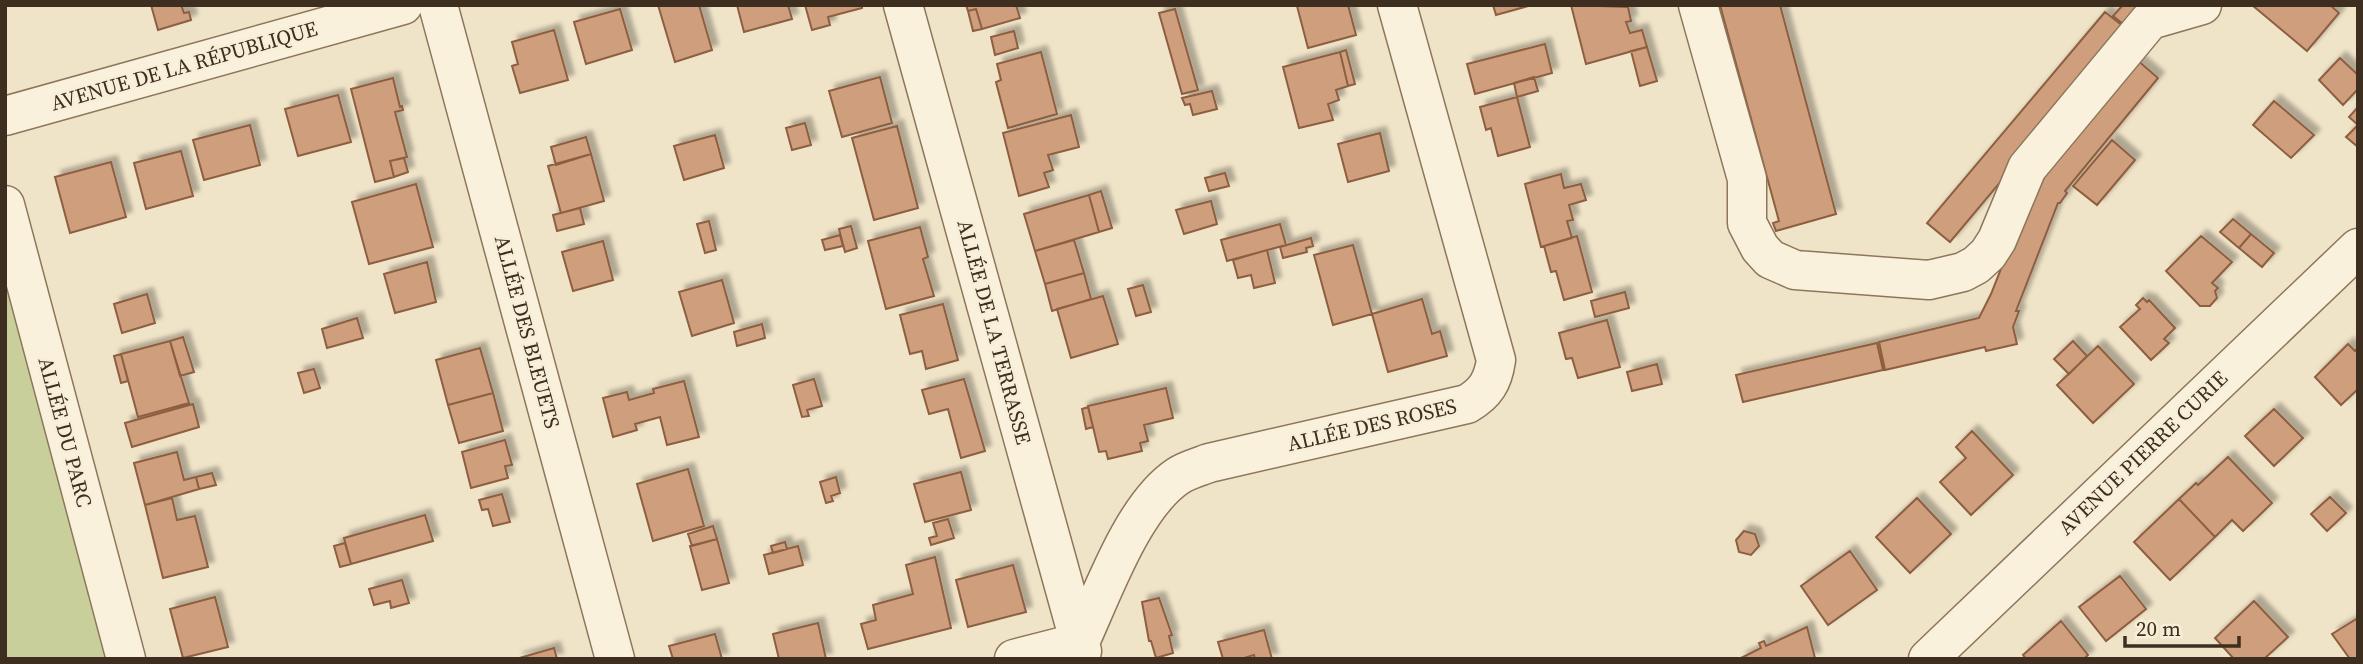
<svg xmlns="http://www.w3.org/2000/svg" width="2363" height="664" font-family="'Source Serif 4',serif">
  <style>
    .green { fill: #c9cf9b }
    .building { fill: #cf9f7d; stroke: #8d5f41; stroke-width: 2; filter: url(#shadow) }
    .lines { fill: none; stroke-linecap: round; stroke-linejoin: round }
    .minor-casing { stroke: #8d765c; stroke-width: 41 }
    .minor { stroke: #faf1dc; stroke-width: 38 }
    .labels { text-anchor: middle; stroke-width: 5; stroke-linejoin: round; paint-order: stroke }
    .street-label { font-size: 21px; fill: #3d2e20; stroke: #f7eed8 }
  </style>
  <defs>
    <filter id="shadow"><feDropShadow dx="6" dy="-6" stdDeviation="2" flood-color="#0004"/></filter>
  </defs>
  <rect width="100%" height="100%" fill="#f0e4c8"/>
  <path class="green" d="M5 251 107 659H5Z"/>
  <path class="building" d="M151 5H181L184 13 189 12 191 20 158 30Z
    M658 5H699L712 50 675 62Z
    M737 5H788L792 19 744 32Z
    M805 5H862V8L828 17 830 25 812 30Z
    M966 5H1016L1020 18 982 29 976 9 968 11Z
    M1348 5 1356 35 1308 48 1297 6Z
    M1493 5H1532L1496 15Z
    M1571 5 1628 7 1631 21 1626 22 1630 33 1642 30 1647 47 1586 64Z
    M1720 5H1780L1836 214 1776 231 1773 223 1779 221Z
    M2123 5H2135L2141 9 2127 27 2113 16Z
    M2252 5H2330L2339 13 2307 51Z
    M620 9 632 50 586 64 574 22Z
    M976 9 982 29 973 31 968 11Z
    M1175 9 1198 90 1182 94 1159 13Z
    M2105 12 2128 30 1950 242 1927 223Z
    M554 30 568 80 520 93 512 66 518 64 512 42Z
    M1014 31 1018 48 995 55 991 37Z
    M1545 44 1552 73 1475 94 1467 64Z
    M1647 47 1657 81 1640 86 1631 51Z
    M1346 50 1355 84 1348 86 1340 52Z
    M1041 52 1057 114 1008 128 996 82 1001 80 997 64Z
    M1340 52 1348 86 1336 90 1339 100 1328 104 1333 120 1299 128 1283 67Z
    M2340 58 2358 75V89L2343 105 2319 80Z
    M2136 59 2158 78 2065 191 2067 193 2060 203H2058L2016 311H2019L2013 327 2017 344 1986 351 1985 347 1885 370 1879 342 1979 318 1991 294 2031 193Z
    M880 77 892 123 842 137 829 91Z
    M1534 77 1538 91 1517 97 1514 83Z
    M393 78 400 107 402 106 403 110 395 112 407 157 390 161 394 177 375 182 351 89Z
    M1212 91 1217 109 1193 115 1190 104 1185 105 1182 98Z
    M338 95 351 142 298 156 285 109Z
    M1517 97 1530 147 1498 156 1491 128 1486 130 1480 107Z
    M2274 101 2314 135 2291 158 2253 125Z
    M2358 107V125L2349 117Z
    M1071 115 1079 147 1048 155 1053 170 1044 173 1049 187 1019 196 1003 133Z
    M805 123 811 145 792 150 786 128Z
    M250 125 260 165 204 180 193 140Z
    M2358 125V147L2346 137Z
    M897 126 918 208 874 220 852 138Z
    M1380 133 1389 171 1348 182 1338 144Z
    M715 135 724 168 684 180 674 146Z
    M586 137 591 154 556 165 551 147Z
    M2112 140 2135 160 2097 205 2073 186Z
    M181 151 193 196 146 209 134 163Z
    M591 154 604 201 561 213 548 166Z
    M404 158 408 172 394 177 390 161Z
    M111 162 126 217 70 233 55 177Z
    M1225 173 1229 186 1209 191 1205 178Z
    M1561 174 1564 188 1581 184 1586 200 1569 205 1573 220 1567 221 1572 238 1541 247 1525 184Z
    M416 184 433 247 369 264 352 202Z
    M1101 191 1112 228 1099 232 1089 195Z
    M1089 195 1099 232 1035 251 1024 214Z
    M1211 201 1217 224 1184 234 1176 210Z
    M580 208 584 224 557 231 553 215Z
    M2233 219 2251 234 2239 248 2220 232Z
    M709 221 716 250 705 253 697 224Z
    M1280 224 1286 245 1227 261 1221 240Z
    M851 226 857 248 845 252 839 229Z
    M920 227 928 257 923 259 934 296 886 309 868 241Z
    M2251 234 2274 253 2262 267 2239 248Z
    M840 235 843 246 825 250 822 240Z
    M1577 236 1592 292 1564 300 1556 271 1551 272 1544 246Z
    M2201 236 2232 262 2212 283 2218 288 2215 291 2217 298 2210 306H2200L2166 271Z
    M1311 238 1313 246 1306 248 1307 252 1283 258 1280 247Z
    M1074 240 1084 273 1045 284 1035 251Z
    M603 241 613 280 573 291 562 252Z
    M1353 245 1372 314 1333 325 1314 255Z
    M1267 250 1275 283 1254 288 1251 275 1238 278 1233 260Z
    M427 262 436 302 395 313 384 274Z
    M1084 273 1091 299 1052 311 1045 284Z
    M722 280 734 323 692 336 679 292Z
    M1143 285 1151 312 1136 316 1128 289Z
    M1625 292 1629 308 1595 317 1591 301Z
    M147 294 155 323 122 333 114 304Z
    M1103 296 1118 344 1071 358 1057 309Z
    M2143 298 2147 302 2149 300 2175 328 2164 339 2169 343 2151 360 2120 327 2140 309 2136 305Z
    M1422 299 1432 334 1440 331 1447 356 1388 372 1372 314Z
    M943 304 958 360 926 369 922 351 910 354 900 315Z
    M357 318 363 338 327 348 322 329Z
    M1607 320 1620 367 1578 378 1572 358 1566 359 1559 333Z
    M762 324 765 338 737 346 734 332Z
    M183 337 194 372 180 376 170 341Z
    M170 341 189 403 138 417 121 354Z
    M2073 341 2087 356 2069 374 2054 359Z
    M1877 343 1883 370 1743 402 1736 375Z
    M2348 344 2355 351 2358 348V389L2341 405 2315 377Z
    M2098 346 2134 384 2093 423 2057 385Z
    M480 348 493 393 448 405 436 360Z
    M121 354 128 381 121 383 114 356Z
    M1657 364 1662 384 1632 391 1627 372Z
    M314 369 320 388 304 393 298 373Z
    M814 379 822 406 807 410 809 416 802 417 793 385Z
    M964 379 985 451 961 458 948 409 929 414 922 390Z
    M684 381 699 437 667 445 660 417 635 424 637 430 613 437 603 398 627 392 629 400 654 393 653 389Z
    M1166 388 1173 418 1144 425 1148 441 1140 443 1142 451 1108 459 1106 451 1099 452 1088 406Z
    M493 393 503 431 459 443 448 405Z
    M193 404 199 427 132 447 125 423Z
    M1088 407 1093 427 1086 429 1082 409Z
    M2274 409 2303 438 2274 466 2245 436Z
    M1972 431 2013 475 1971 515 1940 482 1966 458 1956 447Z
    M505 440 512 465 505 466 508 478 471 488 462 452Z
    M177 452 184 480 196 477 199 489 145 505 134 463Z
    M2228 457 2272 503 2243 531 2232 520 2215 537 2179 499 2196 483 2198 485Z
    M688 469 704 526 653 541 637 484Z
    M961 472 971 510 925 522 914 484Z
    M212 473 216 485 199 489 196 477Z
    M836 477 840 493 831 496 833 501 826 503 820 482Z
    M502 494 510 522 493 526 488 509 482 510 479 500Z
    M2330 497 2346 513 2327 531 2311 514Z
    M172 498 177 520 195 516 208 567 163 578 145 505Z
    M1917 498 1951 534 1910 573 1876 537Z
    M2179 499 2215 537 2170 580 2134 542Z
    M425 515 433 541 351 564 344 538Z
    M948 519 954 538 931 545 929 538 937 536 933 523Z
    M713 526 717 539 692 546 688 534Z
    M1744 531 1755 534 1759 546 1751 555 1739 552 1736 540Z
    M717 539 729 583 702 590 690 546Z
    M785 542 787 549 773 553 771 546Z
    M345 543 351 564 340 567 334 546Z
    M798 546 803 565 769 574 764 555Z
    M1850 551 1877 590 1828 625 1801 586Z
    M935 557 951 628 868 649 861 624 876 620 873 605 913 594 906 565Z
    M1013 565 1026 612 968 627 956 580Z
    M2120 576 2146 609 2106 641 2079 607Z
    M402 580 409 603 391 608 390 601 374 605 369 589Z
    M215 597 228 647 183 658 170 609Z
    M1159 598 1172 635 1169 636 1173 653 1156 658 1151 641H1149L1142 602Z
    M2254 601 2288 637 2264 659H2234L2215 638Z
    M2358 618V659H2350L2332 634Z
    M2061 621 2088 655 2084 659H2026L2023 655Z
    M818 623 826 659H779L773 634Z
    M1807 627 1815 658 1739 659 1761 648 1759 643 1764 641 1766 646Z
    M1264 630 1272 659H1255L1254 655 1241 659H1223L1218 642Z
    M715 634 722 659H673L669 646Z
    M554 648 557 659H516Z"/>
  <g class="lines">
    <defs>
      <path id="minor" d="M438 5 615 659
        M903 5 1082 651
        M1698 5 1747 179V223L1760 248 1770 259 1795 270 1929 280 1963 272 1976 265 1988 254 1997 240 2027 168 2150 20 2202 5
        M5 116 403 5
        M5 205 126 659
        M1014 659 1080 642C1103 592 1133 506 1178 476 1187 470 1199 467 1209 463L1467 404C1486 393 1493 381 1496 360L1397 5
        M1928 659 2358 248"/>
    </defs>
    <use href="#minor" class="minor-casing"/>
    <use href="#minor" class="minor"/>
  </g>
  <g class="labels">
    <g class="street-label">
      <text transform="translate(184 66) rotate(-16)" y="7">AVENUE DE LA RÉPUBLIQUE</text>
      <text transform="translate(527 332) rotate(75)" y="7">ALLÉE DES BLEUETS</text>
      <text transform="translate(994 332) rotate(75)" y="7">ALLÉE DE LA TERRASSE</text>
      <text transform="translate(1372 425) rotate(-13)" y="7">ALLÉE DES ROSES</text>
      <text transform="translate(65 432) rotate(75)" y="7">ALLÉE DU PARC</text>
      <text transform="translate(2143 453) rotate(-44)" y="7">AVENUE PIERRE CURIE</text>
    </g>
  </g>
  <rect width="2363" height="664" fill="none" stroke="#3d2e20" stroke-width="14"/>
  <path d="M2125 636v10h114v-10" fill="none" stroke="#3d2e20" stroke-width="3.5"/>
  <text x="2136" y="636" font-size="21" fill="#3d2e20" stroke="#f7eed8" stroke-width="5" paint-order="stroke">20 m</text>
</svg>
